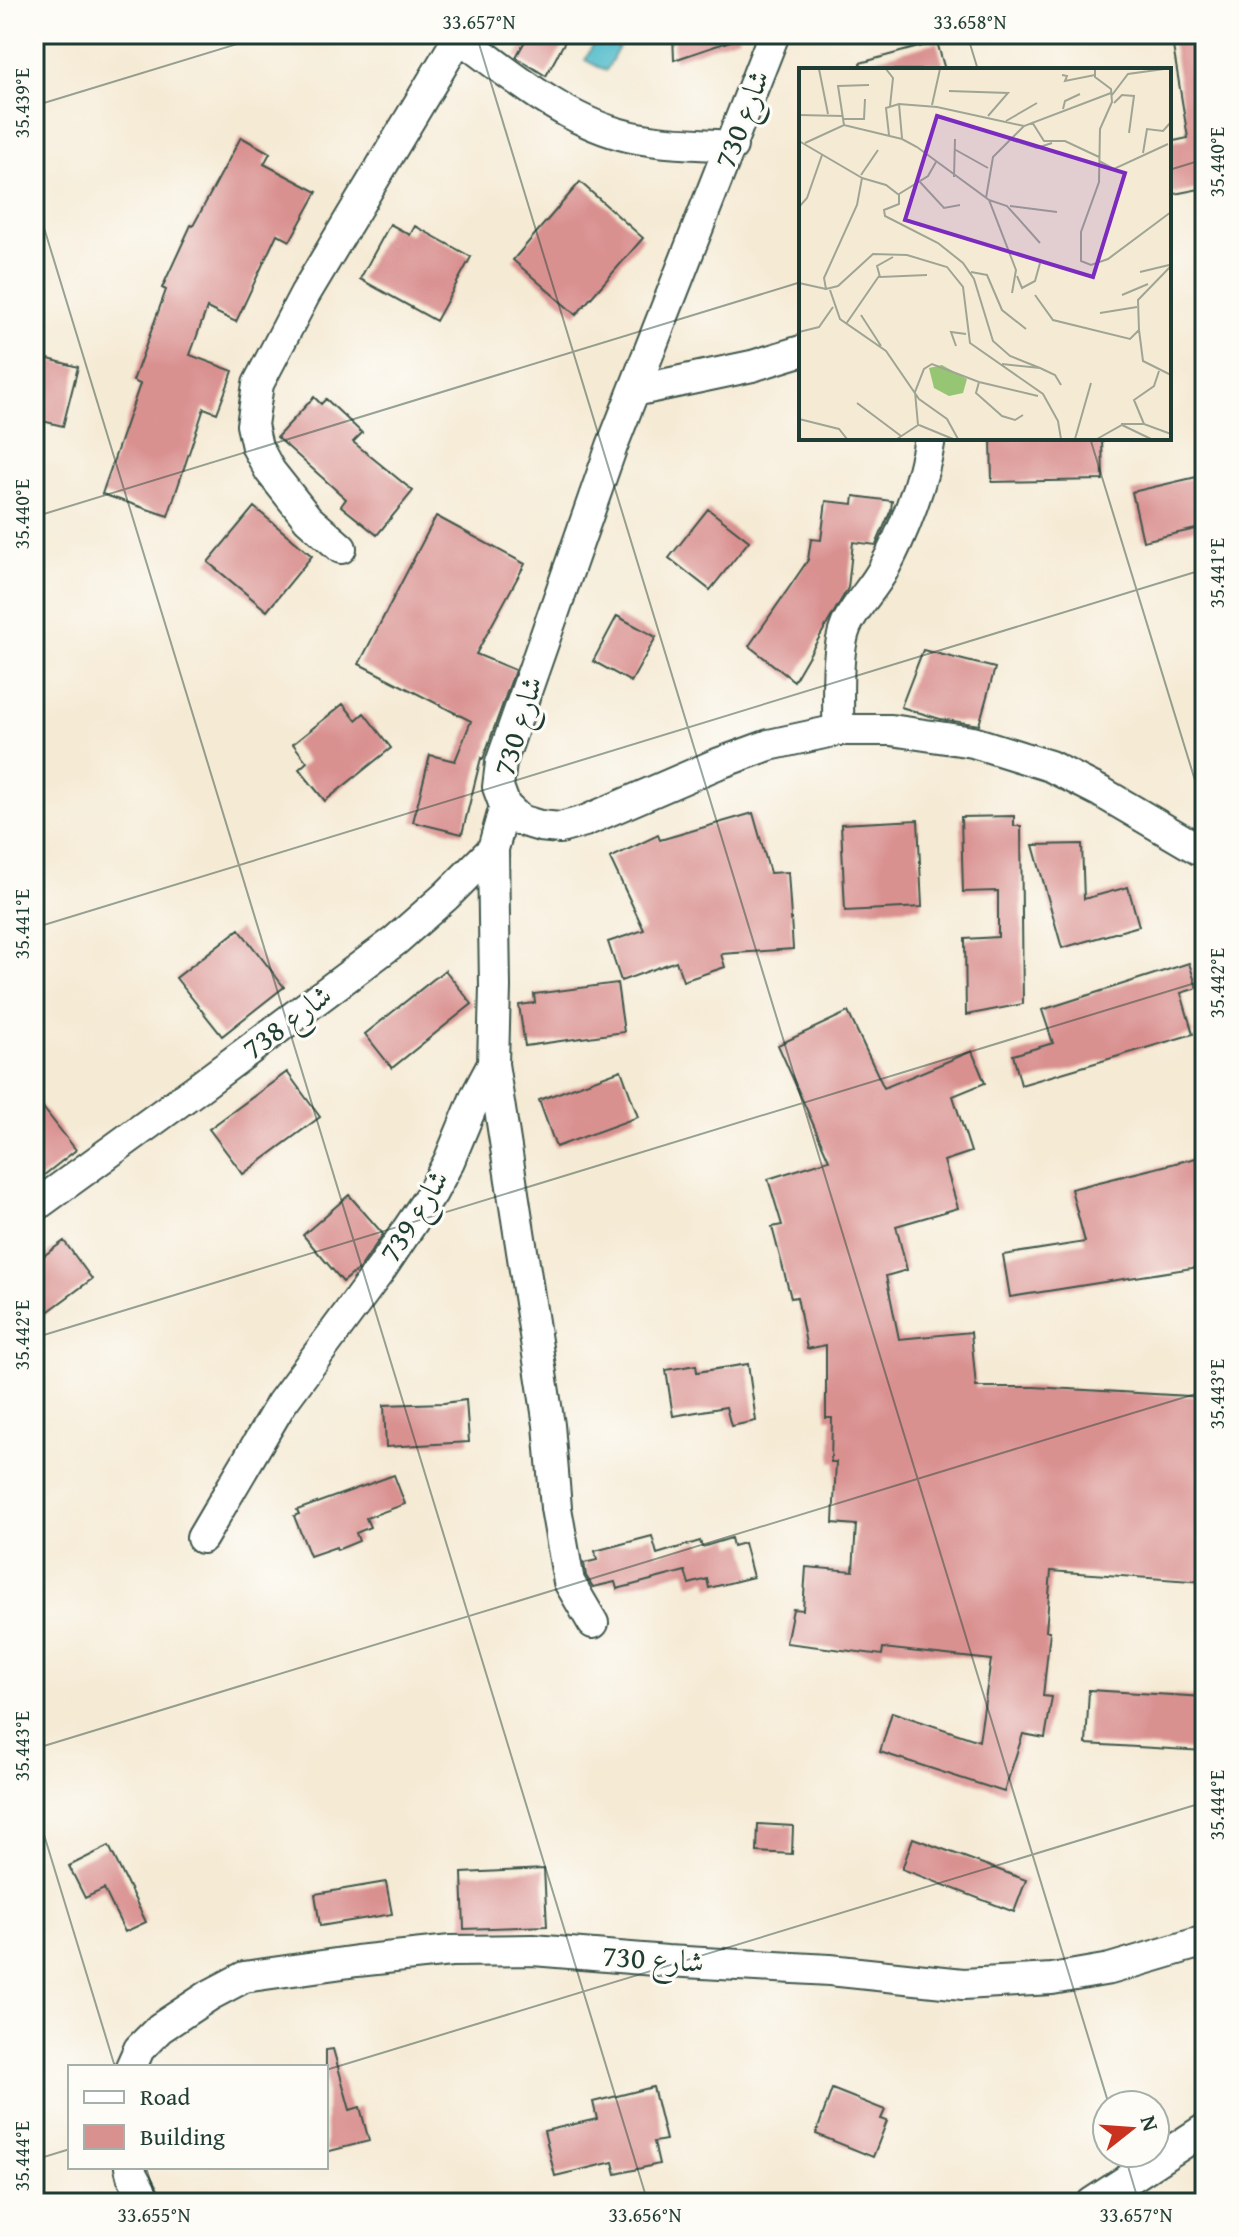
<svg xmlns="http://www.w3.org/2000/svg" width="1239" height="2237" font-family="'Gentium Book Plus',Amiri,serif">
  <style>
    .water { fill: #4fbbca; stroke: #377c7f; stroke-width: 2 }
    .building { fill: #d99190 }
    .lines { fill: none; stroke-linecap: round; stroke-linejoin: round }
    .minor-casing { stroke: #3f574c; stroke-width: 34 }
    .minor { stroke: #fff; stroke-width: 30 }
    .ticks { fill: none; stroke: #1f3d34; stroke-width: 2; stroke-opacity: 0.45 }
    .labels { text-anchor: middle; stroke-width: 6; stroke-linejoin: round; paint-order: stroke }
    .street-label { font-size: 30px; fill: #1f3d34; stroke: #fdfcf7 }
    .inset-road { fill: none; stroke: #9fa594; stroke-width: 2 }
    .view { fill: #7b2cbf; fill-opacity: 0.15; stroke: #7b2cbf; stroke-width: 4 }
    .inset-edge { fill: none; stroke: #1f3d34; stroke-width: 4 }
    .neatline { fill: none; stroke: #1f3d34; stroke-width: 3 }
    .ticks-label { font-size: 20px; text-anchor: middle; fill: #1f3d34 }
  </style>
  <rect width="100%" height="100%" fill="#fdfcf7"/>
  <filter id="ink" filterUnits="userSpaceOnUse"><feTurbulence type="fractalNoise" baseFrequency=".0125" numOctaves="2"/><feDisplacementMap in="SourceGraphic" scale="16" xChannelSelector="R" yChannelSelector="G"/><feConvolveMatrix kernelMatrix="1 2 1 2 8 2 1 2 1" color-interpolation-filters="sRGB"/></filter>
  <filter id="wash" filterUnits="userSpaceOnUse"><feTurbulence type="fractalNoise" baseFrequency=".006" numOctaves="4" result="noise"/><feDisplacementMap in="SourceGraphic" scale="32" xChannelSelector="R" yChannelSelector="G"/><feGaussianBlur stdDeviation="1.8" result="paint"/><feColorMatrix in="noise" values="0 0 0 0 0 0 0 0 0 0 0 0 0 0 0 0 0 1.4 0 .05"/><feComposite in="paint" operator="in"/></filter>
  <g filter="url(#wash)">
    <rect width="100%" height="100%" fill="#f5ead4"/>
    <path class="water" d="M599 34H626L606 71 585 60Z"/>
    <g id="blocks">
      <path class="building" d="M529 34H569L546 76 516 57Z
        M673 34H738L739 38 674 60Z
        M1171 34H1205V188L1169 195V142L1188 138Z
        M937 42 945 70H861L860 63Z
        M241 137 270 153 264 164 317 192 290 241 277 234 236 322 207 308 190 355 233 371 217 413 204 408 168 516 102 494 140 384 133 381 166 290 162 288 191 225 193 226Z
        M580 182 643 238 576 315 513 260Z
        M390 224 410 235 415 226 471 257 436 321 360 279Z
        M34 355 78 367 63 426 34 419Z
        M314 397 321 404 326 399 362 433 353 442 413 491 377 535 341 506 346 499 277 437Z
        M991 438H1102L1103 480 992 482Z
        M1205 475V527L1143 541 1132 492Z
        M854 496 892 501 891 510 876 545 853 542 848 588 794 681 749 646 808 560 811 539 821 540 826 501 853 504Z
        M254 507 312 556 267 611 208 562Z
        M708 509 749 541 710 590 669 558Z
        M436 516 525 564 476 654 515 670 483 759 481 758 462 834 413 822 430 755 455 761 471 721 359 664Z
        M617 616 656 637 631 682 593 661Z
        M923 650 995 668 979 725 940 719 901 707Z
        M343 704 356 720 364 713 391 748 325 801 299 769 307 762 293 744Z
        M753 813 770 873 788 872 793 949 721 954 725 967 683 981 676 961 621 981 608 942 644 930 610 858 658 835 660 840Z
        M1014 816V826H1021L1023 1004 966 1015 965 939 998 937V891L963 892 961 817Z
        M918 820 922 907 845 911 841 824Z
        M1082 844 1084 899 1128 887 1139 926 1062 948 1033 845Z
        M239 929 284 987 222 1036 176 978Z
        M1189 963 1197 988 1181 993 1193 1034 1021 1085 1013 1055 1053 1043 1042 1010Z
        M445 970 472 1004 392 1068 365 1034Z
        M617 983 624 1032 525 1046 519 1005 535 1003 534 994Z
        M848 1012 884 1088 972 1051 985 1083 953 1096 971 1152 944 1161 958 1208 896 1226 907 1270 886 1276 899 1339 971 1332 976 1387H1034L1205 1397V1582L1051 1571 1046 1631H1050L1043 1696 1052 1697 1045 1738 1023 1734 1004 1792 880 1752 892 1712 979 1741 991 1660 883 1648 882 1655 786 1643 793 1609 803 1610 806 1567 853 1571 856 1525 833 1523 836 1462H831L832 1418H826V1345L807 1349 797 1297 791 1298 772 1227 782 1225 768 1179 829 1160 778 1045Z
        M621 1070 638 1117 556 1147 539 1100Z
        M287 1072 320 1117 243 1174 209 1129Z
        M34 1096 76 1150 34 1183Z
        M1196 1158 1205 1191V1266L1010 1297 1003 1255 1085 1242 1071 1189Z
        M349 1195 383 1234 360 1268 343 1282 303 1235Z
        M64 1241 92 1279 34 1322V1263Z
        M748 1364 756 1421 731 1426 726 1407 673 1416 666 1370 696 1365 697 1372Z
        M466 1400 469 1442 386 1447 384 1405 444 1403Z
        M394 1475 405 1504 366 1518 370 1527 356 1533 359 1541 337 1550 336 1547 310 1556 294 1516 299 1514 297 1510Z
        M652 1536 657 1554 700 1541 702 1547 731 1538 733 1546 744 1543 753 1577 709 1588 707 1579 689 1584 685 1571 617 1589 615 1582 593 1587 586 1576 584 1563 597 1560 595 1551Z
        M1089 1690 1205 1697V1751L1086 1744Z
        M758 1824 793 1826 792 1854 757 1852Z
        M913 1838 1026 1880 1014 1912 902 1869Z
        M109 1846 146 1922 125 1932 104 1889 85 1898 69 1866Z
        M544 1869 547 1926 464 1929 462 1873Z
        M386 1882 392 1914 320 1926 315 1894Z
        M333 2049 350 2110 360 2107 369 2141 326 2152V2050Z
        M653 2087 666 2140 654 2142 659 2164 616 2174 613 2162 555 2176 544 2131 597 2119 593 2102Z
        M832 2089 885 2110 881 2119 887 2121 873 2157 816 2134Z"/>
    </g>
  </g>
  <g filter="url(#ink)">
    <use href="#blocks" fill-opacity="0" stroke="#3f574c" stroke-width="2"/>
    <g class="lines">
      <defs>
        <path id="minor" d="M455 34C505 70 560 118 620 134 655 144 695 143 732 146
          M774 34 612 446 501 763 498 787 505 806 520 820 540 826 560 828 585 821 717 764 769 745 838 730H891L973 742 1050 766 1101 792 1205 853
          M634 391 752 366 801 351
          M341 548 308 519 270 471 257 447 252 425 258 384 305 294 459 37
          M838 730C839 702 835 652 846 626 854 607 873 589 883 570 903 534 924 479 930 438
          M493 1064 549 1425 556 1508 569 1582 593 1623
          M34 1207 198 1088 395 941 446 896 493 849 505 806
          M202 1538 281 1404 381 1269 432 1193 449 1161 476 1096 493 1064 495 987 493 849
          M131 2067 139 2049 160 2028 210 1995 244 1977 357 1961 451 1951 533 1950 667 1961 830 1970 963 1984 1052 1979 1110 1969 1205 1941
          M130 2167 132 2175 147 2203
          M1092 2203 1205 2129"/>
      </defs>
      <use href="#minor" class="minor-casing"/>
      <use href="#minor" class="minor"/>
    </g>
  </g>
  <path class="ticks" d="M476 34 1109 2105M967 34 978 70M34 106 270 34M1169 170 1205 159M34 195 648 2203M1090 438 1205 813M34 517 801 282M34 928 1205 569M34 1338 1205 980M34 1749 1205 1391M34 1802 115 2067M326 2070 1205 1802M1124 2153 1139 2203M34 2160 70 2149M146 2167 157 2203"/>
  <g class="labels">
    <g class="street-label">
      <text transform="translate(742 119) rotate(-69)" y="10">شارع 730</text>
      <text transform="translate(518 726) rotate(-73)" y="10">شارع 730</text>
      <text transform="translate(287 1022) rotate(-37)" y="10">شارع 738</text>
      <text transform="translate(414 1216) rotate(-58)" y="10">شارع 739</text>
      <text transform="translate(653 1959) rotate(4)" y="10">شارع 730</text>
    </g>
  </g>
  <g transform="translate(799 68)">
    <rect width="372" height="372" fill="#f5ead4"/>
    <path d="M143 297 168 311 164 325 150 328 135 320 130 300Z" fill="#96c574"/>
    <path class="inset-road" d="M20 1 29 46M87 1 94 10 91 38M296 1V9L312 21 313 34 301 61 300 114 282 164V193L292 197 309 191 372 144M263 7 268 8 266 13 296 7M150 23 209 25 189 48M313 27 329 6 365 1M315 35 323 27 335 28 330 65M100 36 103 70M133 37 141 1M264 41 266 33 281 26M0 47 44 48M44 51H65L66 31M207 53 238 35M233 54 245 73H266L300 89M45 57 39 18 70 17M90 67 87 40 100 36 138 39 225 58M210 71 238 80 253 75M0 73 63 110 58 137 25 210 27 221 39 218 74 186 108 187 148 199 164 219 171 275 244 326 259 353 262 371M6 75 45 57 103 71 118 79 190 132 217 202 213 225M155 81 189 100M344 85 348 61 364 63 372 54M300 93 315 101 369 76M62 107 79 82M155 109 156 71M63 110 87 117 100 127V136L85 142 86 148 139 175 164 195 175 211 194 273 211 288 241 300 203 296M121 114 145 140 161 137M100 126 129 108 137 94M187 130 194 89 225 58 312 25M190 132 208 138 241 175M211 138 258 144M0 139 8 130 23 87M94 189 78 198 81 209 128 207M172 204 188 207 203 242 227 261M341 204 370 197M218 208 223 220 236 213 241 195M0 215 27 221M31 222 41 251 87 283 120 331 148 351 159 371M236 227 254 252 331 271 340 262 339 232 372 198M323 227 349 216M301 245 338 239M62 247 82 278M47 256 80 208M340 262 344 293 372 307M0 264 20 259 34 239M157 278 152 264 167 266M241 300 256 307 262 317M180 314 177 325 203 348 216 352 224 347M58 335 102 368M0 351 40 361 48 371M322 356H345L372 366M345 356 335 332 355 318 360 303M120 357 154 371M98 371 119 357 116 324 125 301 133 296 180 314 239 328M276 371 292 315M298 371 323 357 352 371"/>
    <path class="view" d="M138 48 326 105 294 209 106 152Z"/>
    <rect width="372" height="372" class="inset-edge"/>
  </g>
  <rect width="1239" height="2237" fill="none" stroke="#fdfcf7" stroke-width="88"/>
  <rect x="68" y="2065" width="260" height="104" fill="#fdfcf7" stroke="#a4b0a9" stroke-width="2"/>
  <rect x="84" y="2091" width="40" height="12" fill="#ffffff" stroke="#a4b0a9" stroke-width="2"/>
  <text x="140" y="2105" font-size="24" fill="#1f3d34">Road</text>
  <rect x="84" y="2125" width="40" height="24" fill="#d99190" stroke="#a4b0a9" stroke-width="2"/>
  <text x="140" y="2145" font-size="24" fill="#1f3d34">Building</text>
  <g transform="translate(1131 2129) rotate(73)"><circle r="38" fill="#fdfcf7" stroke="#a4b0a9" stroke-width="2"/>
  <path d="M0-6L14 30L0 20L-14 30Z" fill="#c8321e"/>
  <text y="-12" font-size="22" font-weight="bold" text-anchor="middle" fill="#1f3d34">N</text>
  </g>
  <rect x="44" y="44" width="1151" height="2149" class="neatline"/>
  <g class="ticks-label">
    <text x="479" y="29">33.657°N</text>
    <text x="970" y="29">33.658°N</text>
    <text transform="translate(22 103) rotate(-90)" y="7">35.439°E</text>
    <text transform="translate(1217 162) rotate(-90)" y="7">35.440°E</text>
    <text transform="translate(22 514) rotate(-90)" y="7">35.440°E</text>
    <text transform="translate(1217 573) rotate(-90)" y="7">35.441°E</text>
    <text transform="translate(22 924) rotate(-90)" y="7">35.441°E</text>
    <text transform="translate(1217 983) rotate(-90)" y="7">35.442°E</text>
    <text transform="translate(22 1335) rotate(-90)" y="7">35.442°E</text>
    <text transform="translate(1217 1394) rotate(-90)" y="7">35.443°E</text>
    <text transform="translate(22 1746) rotate(-90)" y="7">35.443°E</text>
    <text transform="translate(1217 1805) rotate(-90)" y="7">35.444°E</text>
    <text transform="translate(22 2156) rotate(-90)" y="7">35.444°E</text>
    <text x="154" y="2222">33.655°N</text>
    <text x="645" y="2222">33.656°N</text>
    <text x="1136" y="2222">33.657°N</text>
  </g>
</svg>
